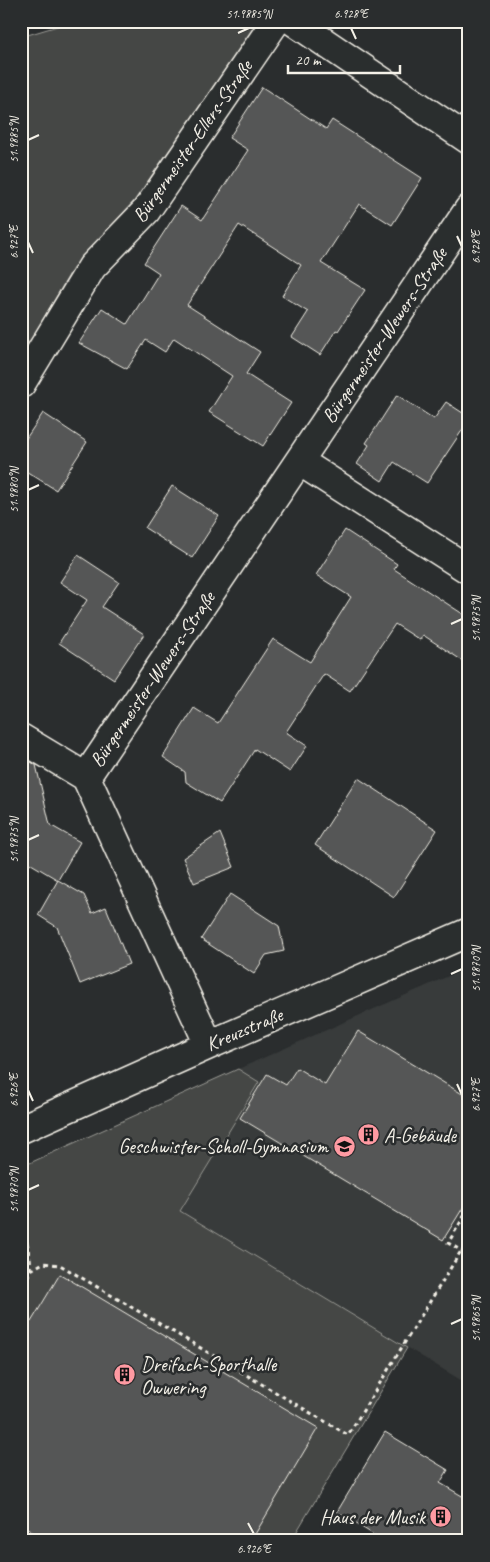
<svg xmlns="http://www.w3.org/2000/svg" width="490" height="1562" font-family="Caveat,sans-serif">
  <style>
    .built { fill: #373a3a }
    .green { fill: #444645; stroke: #9c9c96 }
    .building { fill: #555756; stroke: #f4f1e8 }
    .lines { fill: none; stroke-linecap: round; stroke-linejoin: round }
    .minor-casing { stroke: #f4f1e8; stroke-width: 31 }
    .path { stroke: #f4f1e8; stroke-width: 3; stroke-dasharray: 4 4; stroke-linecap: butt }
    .minor { stroke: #2a2d2e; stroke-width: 28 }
    .ticks { fill: none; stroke: #f4f1e8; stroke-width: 2 }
    .labels { text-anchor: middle; stroke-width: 5; stroke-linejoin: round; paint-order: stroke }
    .street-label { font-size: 20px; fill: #f4f1e8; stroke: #2a2d2e }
    .poi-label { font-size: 20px; fill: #f4f1e8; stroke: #2a2d2e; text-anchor: start }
    .neatline { fill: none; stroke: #f4f1e8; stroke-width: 2 }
    .ticks-label { font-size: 12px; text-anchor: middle; fill: #f4f1e8 }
  </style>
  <rect width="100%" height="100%" fill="#2a2d2e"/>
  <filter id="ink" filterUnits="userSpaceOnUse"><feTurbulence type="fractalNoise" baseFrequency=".02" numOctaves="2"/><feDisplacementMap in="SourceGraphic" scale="10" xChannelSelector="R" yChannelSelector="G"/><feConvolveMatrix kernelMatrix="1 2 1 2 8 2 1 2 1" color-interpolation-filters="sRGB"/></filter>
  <g filter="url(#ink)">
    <path class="built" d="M469 967V1385L180 1211 259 1082 238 1069Z"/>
    <path class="green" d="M74 21H252L253 29 134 201 73 268 21 357V37Z
      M238 1069 259 1082 180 1211 407 1348 291 1541H21V1167Z"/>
    <path class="building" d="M262 87 326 129 332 120 422 178 392 225 359 204 321 263 365 290 338 331 336 330 320 355 292 337 308 312 282 296 301 265 239 225 187 305 260 352 246 374 291 403 263 446 209 412 232 376 174 338 165 352 146 340 127 369 79 343 102 308 127 324 159 273 144 263 181 206 202 220 248 150 229 138Z
      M397 395 434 419 446 402 469 417V420L427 483 394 462 382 481 357 464 369 445 366 443Z
      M43 413 87 442 56 490 21 468V446Z
      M172 486 219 516 192 558 145 528Z
      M345 530 397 564 394 569 469 618V665L423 635 420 640 395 624 350 691 324 674 286 732 307 746 290 772 255 749 220 803 186 782 185 772 163 757 194 708 218 723 273 639 310 662 351 597 316 575Z
      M78 555 119 582 102 607 144 634 114 679 59 643 87 600 60 582Z
      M21 756 36 765 50 825 80 842 58 880 21 858Z
      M358 778 437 830 394 897 315 845Z
      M220 833 234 867 194 883 183 858Z
      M58 880 84 895 92 913 106 907 129 964 80 984 57 927 38 915Z
      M230 894 279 926 284 951 266 955 254 974 201 939Z
      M358 1031 469 1098V1198L443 1240 240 1118 267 1074 286 1085 297 1068 325 1085Z
      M60 1274 318 1428 251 1541H47L21 1525V1317L31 1322Z
      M385 1432 448 1470 440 1483 469 1500V1541H384L337 1512Z"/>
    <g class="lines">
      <defs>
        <path id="minor" d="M293 21 469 140
          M21 384 92 267 146 211 276 21
          M299 461 469 570
          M21 738 86 777
          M209 1045 86 777 469 209
          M21 1129 209 1045 469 932"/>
      </defs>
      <use href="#minor" class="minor-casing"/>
      <path class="path" d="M469 1208 448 1243 469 1255
        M31 1270 43 1263 60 1265 348 1435 461 1251
        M21 1292C35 1271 31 1255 24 1233"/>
      <use href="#minor" class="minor"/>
    </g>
  </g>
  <path class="ticks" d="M351 28 356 39M238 33 249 28M28 140 39 135M457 236 462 247M28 242 33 253M28 490 39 485M451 624 462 619M28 840 39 835M451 974 462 969M457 1084 462 1095M28 1090 33 1101M28 1190 39 1185M451 1324 462 1319M248 1523 254 1534"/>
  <defs>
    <symbol id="building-disc" viewBox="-11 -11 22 22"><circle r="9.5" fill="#ff9aa2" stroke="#2a2d2e"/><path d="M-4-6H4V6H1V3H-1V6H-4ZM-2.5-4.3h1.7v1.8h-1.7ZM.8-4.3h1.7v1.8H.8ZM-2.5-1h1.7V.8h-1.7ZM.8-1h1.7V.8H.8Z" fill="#111"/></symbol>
    <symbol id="school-disc" viewBox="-11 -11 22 22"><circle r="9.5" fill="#ff9aa2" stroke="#2a2d2e"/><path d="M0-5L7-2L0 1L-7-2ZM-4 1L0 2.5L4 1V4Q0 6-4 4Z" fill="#111"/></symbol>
  </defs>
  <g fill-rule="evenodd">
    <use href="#building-disc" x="356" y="1122" width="25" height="25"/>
    <use href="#school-disc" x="332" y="1134" width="25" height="25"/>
    <use href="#building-disc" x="112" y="1362" width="25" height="25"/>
    <use href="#building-disc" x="428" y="1504" width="25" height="25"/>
  </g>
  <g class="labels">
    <g class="street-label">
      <text transform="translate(192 141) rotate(-55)" y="7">Bürgermeister-Ellers-Straße</text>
      <text transform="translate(384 335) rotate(-56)" y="7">Bürgermeister-Wewers-Straße</text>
      <text transform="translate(152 679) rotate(-56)" y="7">Bürgermeister-Wewers-Straße</text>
      <text transform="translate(244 1029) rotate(-23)" y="7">Kreuzstraße</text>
    </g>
    <g class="poi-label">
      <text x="384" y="1142">A-Gebäude</text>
      <text x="328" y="1153" text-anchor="end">Geschwister-Scholl-Gymnasium</text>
      <text x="141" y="1371">Dreifach-Sporthalle<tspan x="141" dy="23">Owwering</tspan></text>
      <text x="425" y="1524" text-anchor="end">Haus der Musik</text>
    </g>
  </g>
  <rect width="490" height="1562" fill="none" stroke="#2a2d2e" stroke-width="55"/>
  <path d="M288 65v8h112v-8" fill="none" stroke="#f4f1e8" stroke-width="2.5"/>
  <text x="295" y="65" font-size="15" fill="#f4f1e8" stroke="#2a2d2e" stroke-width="4" paint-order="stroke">20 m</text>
  <rect x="28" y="28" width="434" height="1506" class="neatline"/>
  <g class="ticks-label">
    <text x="249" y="18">51.9885°N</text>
    <text x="351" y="18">6.928°E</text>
    <text transform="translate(14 140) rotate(-90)" y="4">51.9885°N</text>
    <text transform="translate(14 242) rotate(-90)" y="4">6.927°E</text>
    <text transform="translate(476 247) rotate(-90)" y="4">6.928°E</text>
    <text transform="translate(14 490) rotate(-90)" y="4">51.9880°N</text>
    <text transform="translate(476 619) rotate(-90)" y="4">51.9875°N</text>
    <text transform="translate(14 840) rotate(-90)" y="4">51.9875°N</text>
    <text transform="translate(476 969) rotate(-90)" y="4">51.9870°N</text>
    <text transform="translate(14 1090) rotate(-90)" y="4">6.926°E</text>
    <text transform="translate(476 1095) rotate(-90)" y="4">6.927°E</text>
    <text transform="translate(14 1190) rotate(-90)" y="4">51.9870°N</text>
    <text transform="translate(476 1319) rotate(-90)" y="4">51.9865°N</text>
    <text x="254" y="1553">6.926°E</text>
  </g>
</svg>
